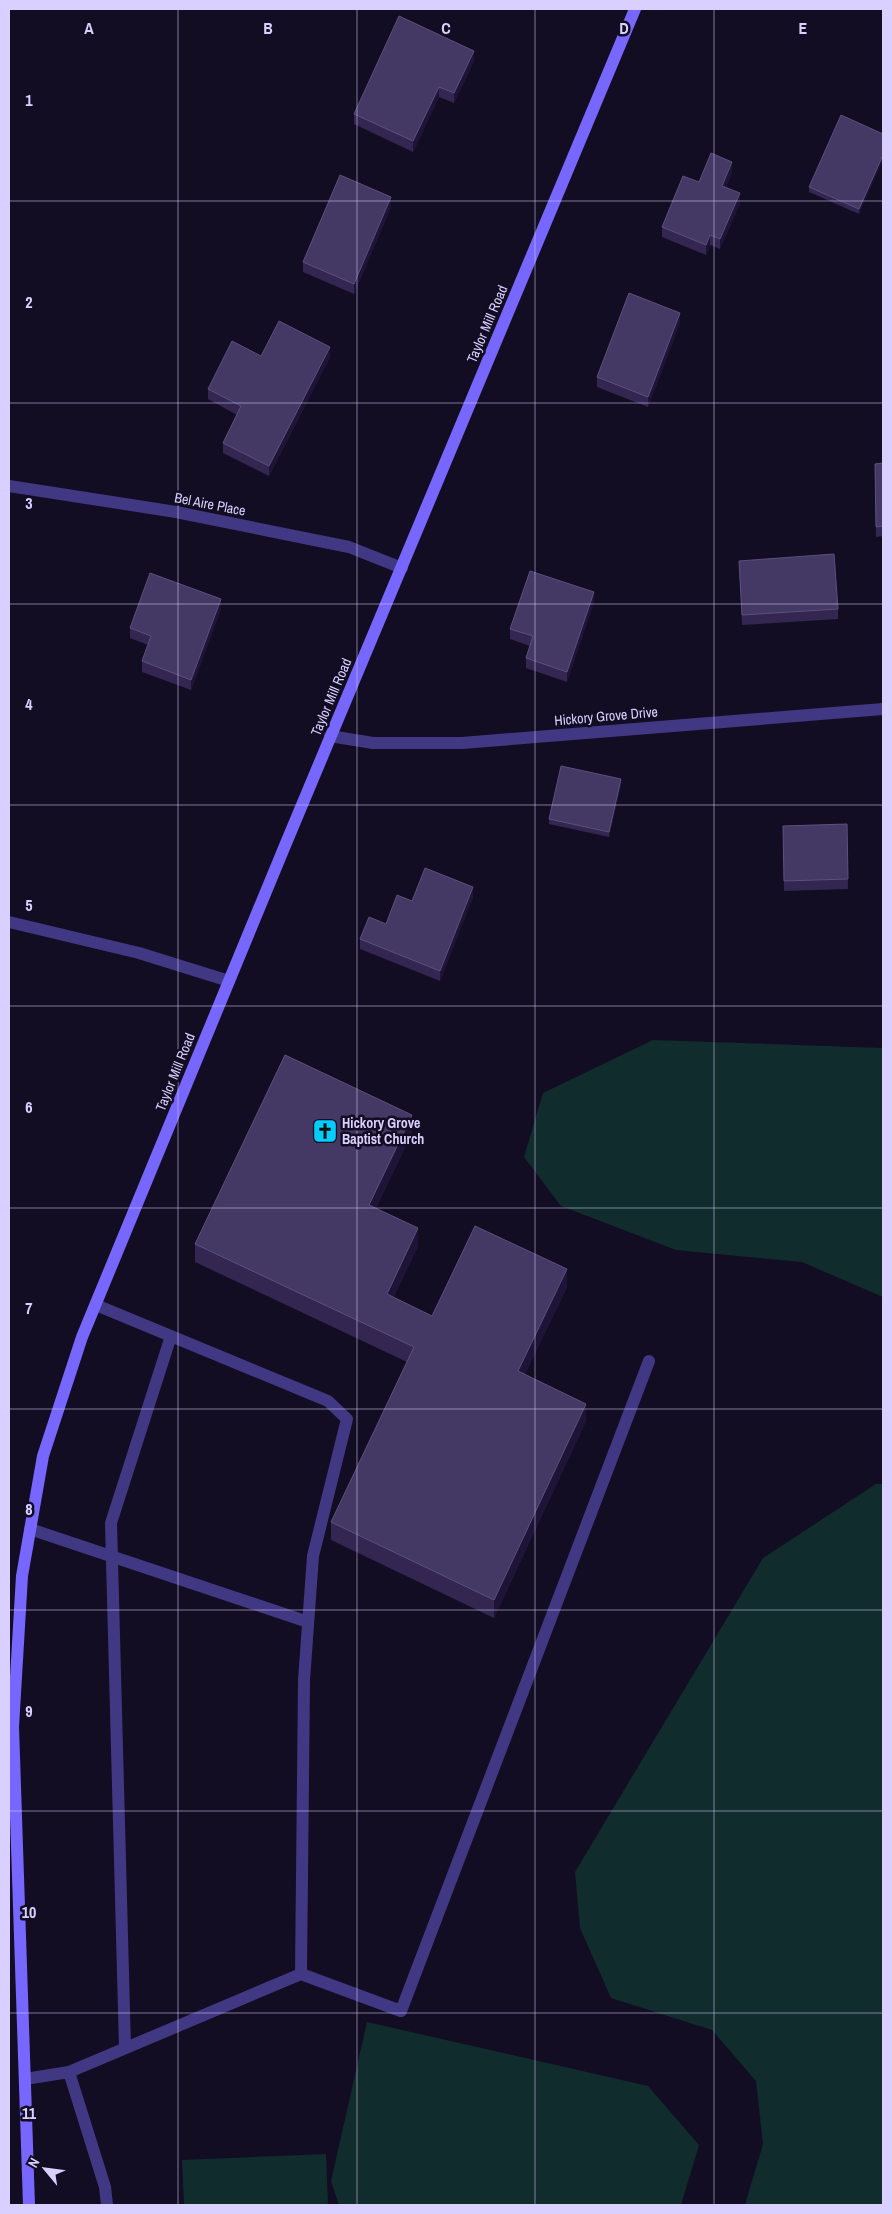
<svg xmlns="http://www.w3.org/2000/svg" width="892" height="2214" font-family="'Archivo Narrow',sans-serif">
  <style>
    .green { fill: #102c2d }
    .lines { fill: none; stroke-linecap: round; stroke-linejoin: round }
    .lane { stroke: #413883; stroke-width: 12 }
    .street { stroke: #413883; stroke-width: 12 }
    .secondary { stroke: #7767ff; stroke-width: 12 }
    .wall { fill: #332651 }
    .shaded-wall { fill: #1e1437 }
    .building { fill: #443864; stroke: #5c507c }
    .grid { fill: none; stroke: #d9d0ff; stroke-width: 1; stroke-opacity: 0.55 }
    .labels { text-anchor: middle; stroke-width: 5; stroke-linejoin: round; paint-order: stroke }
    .street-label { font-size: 14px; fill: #d9d0ff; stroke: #130d23 }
    .poi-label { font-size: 14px; font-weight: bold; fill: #d9d0ff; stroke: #130d23; text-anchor: start }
    .grid-label { font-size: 16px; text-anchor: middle; font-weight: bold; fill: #d9d0ff; stroke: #130d23; stroke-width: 5; stroke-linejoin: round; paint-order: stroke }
  </style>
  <rect width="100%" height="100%" fill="#130d23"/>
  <path class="green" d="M653 1040 883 1048V1297L802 1262 676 1250 561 1206 524 1157 543 1093Z
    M876 1484H883V2205H745L763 2144 756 2081 712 2030 611 1998 580 1928 575 1872 763 1558Z
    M367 2022 648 2086 699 2145 681 2205H339L331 2181Z
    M326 2154 328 2205H184L182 2160Z"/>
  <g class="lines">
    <path class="lane" d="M9 922 139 953 229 981
      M96 1305 328 1401 347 1419 313 1556 304 1680 301 1974
      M30 1529 308 1622
      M125 2048 111 1523 171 1336
      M69 2072 105 2187 107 2205
      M25 2079 69 2072 301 1974 401 2011 649 1361"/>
    <path class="street" d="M9 486 176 512 349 547 402 568
      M330 736 373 743H462L883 709"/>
    <path class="secondary" d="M29 2205 13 1727 22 1576 43 1456 82 1337 284 848 635 9"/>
  </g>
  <path class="wall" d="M474 61 454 103 439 97 413 152 354 124V114Z
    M883 134 859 214 809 192V187Z
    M732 173 726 187 740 203 720 249 710 245 706 255 662 237V227L699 182Z
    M391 207 354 294 303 272V262Z
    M680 323 648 407 597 387V377Z
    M261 356 330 357 269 476 223 453V443L237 415 208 399V389Z
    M883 463V536L876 537 875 464Z
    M739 561 838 609V619L742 625Z
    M594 602 567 682 526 668V658L530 646 510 639V629Z
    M221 609 191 690 142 672V661L148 645 130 638V628Z
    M621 785 609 837 549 824V819Z
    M847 824 848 889 784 891 783 826Z
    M473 897 440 981 360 949V939L386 924 412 901Z
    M412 1133 376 1208 418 1246 393 1298 432 1316 567 1287 525 1374 586 1421 494 1618 331 1540V1522L407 1362 195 1262V1244Z"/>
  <path class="shaded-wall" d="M474 51V61L454 103V93Z
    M439 87V97L413 152V141Z
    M883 155V160L859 214V209Z
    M732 162V173L722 196V186Z
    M740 193V203L720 249V239Z
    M391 197V207L354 294V284Z
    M710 235V245L706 255V245Z
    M680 313V323L648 407V397Z
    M330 347V357L269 476V466Z
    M594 592V602L567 682V672Z
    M221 599V609L191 690V680Z
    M621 779V785L609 837V832Z
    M473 887V897L440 981V971Z
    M412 1115V1133L369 1223V1205Z
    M418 1228V1246L387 1312V1294Z
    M567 1269V1287L518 1389V1371Z
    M586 1404V1421L494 1618V1600Z"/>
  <path class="building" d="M399 16 474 51 454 93 439 87 413 141 354 114Z
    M841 115 883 134V155L859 209 809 187Z
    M711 153 732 162 722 186 740 193 720 239 710 235 706 245 662 227 683 176 699 182Z
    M340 175 391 197 354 284 303 262Z
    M629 293 680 313 648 397 597 377Z
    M279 321 330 347 269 466 223 443 241 406 208 389 232 341 261 356Z
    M883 463V526L876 527 875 464Z
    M834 554 838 609 742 615 739 561Z
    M530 571 594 592 567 672 526 658 533 636 510 629Z
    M150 573 221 599 191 680 142 661 151 636 130 628Z
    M561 766 621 779 609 832 549 819Z
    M847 824 848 879 784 881 783 826Z
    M425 868 473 887 440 971 360 939 369 917 386 924 397 895 412 901Z
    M285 1055 412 1115 369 1205 418 1228 387 1294 432 1316 475 1226 567 1269 518 1371 586 1404 494 1600 331 1522 414 1347 195 1244Z"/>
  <path class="grid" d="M178 9V2205M357 9V2205M535 9V2205M714 9V2205M9 201H883M9 403H883M9 604H883M9 805H883M9 1006H883M9 1208H883M9 1409H883M9 1610H883M9 1811H883M9 2013H883"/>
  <defs>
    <symbol id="church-square" viewBox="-11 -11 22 22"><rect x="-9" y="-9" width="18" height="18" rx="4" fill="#00cdfb" stroke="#130d23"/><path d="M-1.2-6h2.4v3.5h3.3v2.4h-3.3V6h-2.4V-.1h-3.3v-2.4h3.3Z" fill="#111"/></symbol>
  </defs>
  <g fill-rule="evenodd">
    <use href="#church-square" x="311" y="1117" width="28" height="28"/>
  </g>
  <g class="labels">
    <g class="street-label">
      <text transform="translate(487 324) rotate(-67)" y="5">Taylor Mill Road</text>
      <text transform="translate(210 504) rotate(11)" y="5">Bel Aire Place</text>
      <text transform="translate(331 697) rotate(-67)" y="5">Taylor Mill Road</text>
      <text transform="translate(606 716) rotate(-5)" y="5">Hickory Grove Drive</text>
      <text transform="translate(175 1072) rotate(-68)" y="5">Taylor Mill Road</text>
    </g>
    <g class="poi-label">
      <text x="342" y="1128">Hickory Grove<tspan x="342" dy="16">Baptist Church</tspan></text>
    </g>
  </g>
  <g class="grid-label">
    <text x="89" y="34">A</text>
    <text x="268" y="34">B</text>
    <text x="446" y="34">C</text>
    <text x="624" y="34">D</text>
    <text x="803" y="34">E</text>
    <text x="29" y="106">1</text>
    <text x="29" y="308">2</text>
    <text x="29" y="509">3</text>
    <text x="29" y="710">4</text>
    <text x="29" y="911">5</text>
    <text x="29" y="1113">6</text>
    <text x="29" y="1314">7</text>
    <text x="29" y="1515">8</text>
    <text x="29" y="1717">9</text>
    <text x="29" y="1918">10</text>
    <text x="29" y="2119">11</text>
  </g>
  <rect width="892" height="2214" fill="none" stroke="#d9d0ff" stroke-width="20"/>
  <g transform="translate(45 2169) rotate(299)" stroke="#130d23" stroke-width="4" paint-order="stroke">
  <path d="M0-4L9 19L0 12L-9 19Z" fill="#d9d0ff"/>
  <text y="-8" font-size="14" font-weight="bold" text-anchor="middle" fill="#d9d0ff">N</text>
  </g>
</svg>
